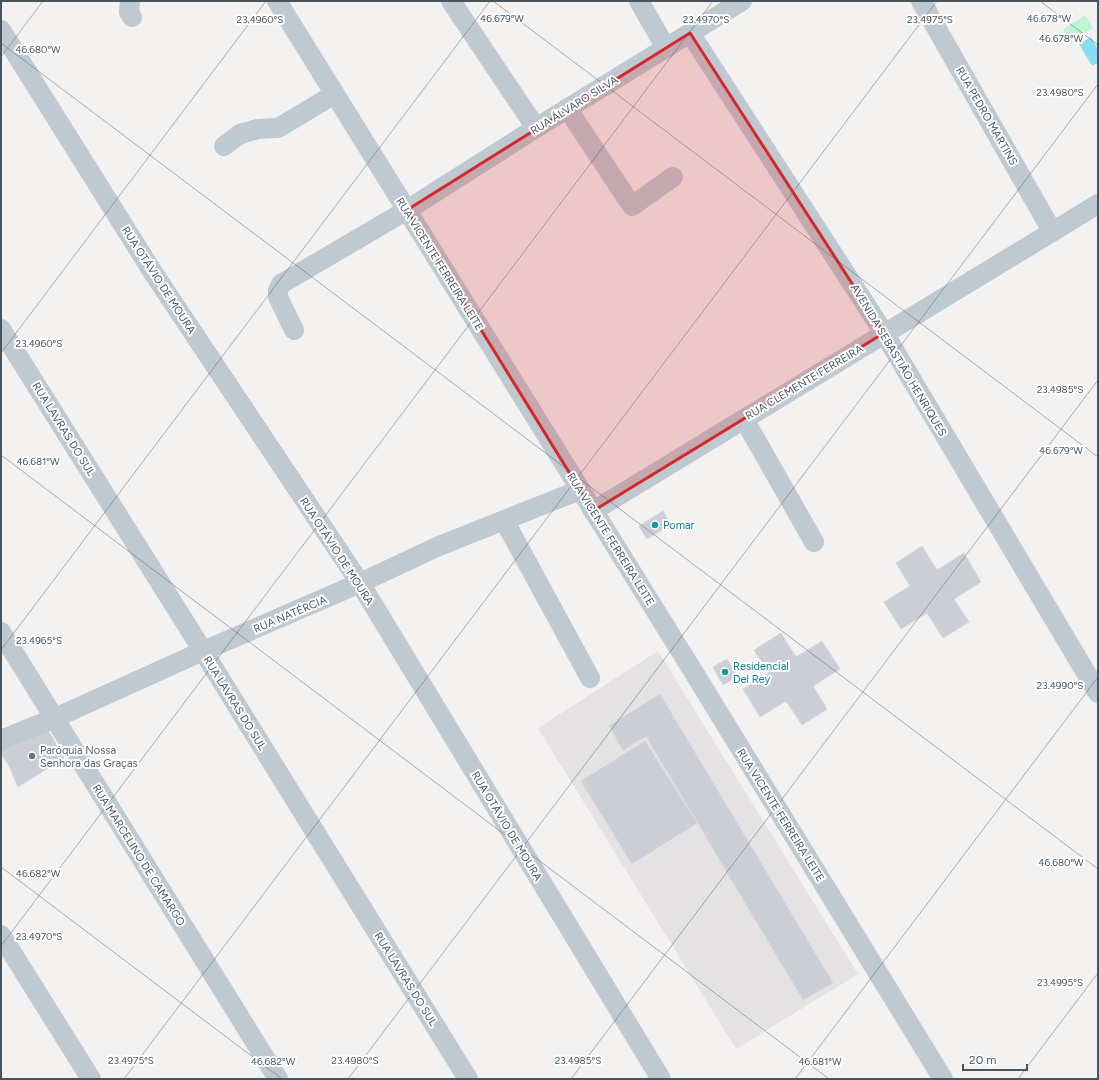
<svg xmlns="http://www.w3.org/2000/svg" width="1099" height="1080" font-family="Figtree,sans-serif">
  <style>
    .education { fill: #e5e2e3 }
    .green { fill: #bef4d3 }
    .water { fill: #87ddf4 }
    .building { fill: #cbced4; stroke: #d5d7dd }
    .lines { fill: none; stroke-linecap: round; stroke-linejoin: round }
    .street { stroke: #bec9d2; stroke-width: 20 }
    .marked { fill: #d62828; fill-opacity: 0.2; stroke: #d62828; stroke-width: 3; stroke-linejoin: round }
    .ticks { fill: none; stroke: #475561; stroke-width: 1; stroke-opacity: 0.45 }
    .culture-dot { fill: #0f9aa8; stroke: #fff; stroke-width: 1.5 }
    .worship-dot { fill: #6b7280; stroke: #fff; stroke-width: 1.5 }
    .labels { text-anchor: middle; stroke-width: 4; stroke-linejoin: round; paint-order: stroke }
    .street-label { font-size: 11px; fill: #475561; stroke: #fff }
    .culture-label { font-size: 11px; fill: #0d838f; stroke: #fff; text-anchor: start }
    .worship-label { font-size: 11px; fill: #5b616d; stroke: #fff; text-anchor: start }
    .ticks-label { font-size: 10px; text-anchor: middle; fill: #475561; stroke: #fff; stroke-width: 4; stroke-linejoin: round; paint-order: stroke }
  </style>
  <rect width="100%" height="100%" fill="#f4f1f1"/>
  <path class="education" d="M658 651 858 974 736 1049 538 728Z"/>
  <path class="green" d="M1085 15 1093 28 1070 42 1063 30Z"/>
  <path class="water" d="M1091 37 1098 50V63L1092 66 1079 44Z"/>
  <path class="building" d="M663 511 671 525 647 539 639 526Z
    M922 546 937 570 964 553 981 582 954 599 969 622 943 638 927 613 901 629 884 602 910 586 896 563Z
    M781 633 796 657 822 641 840 669 813 686 827 709 802 725 786 701 760 717 743 689 769 673 754 650Z
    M727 659 737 677 723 685 713 667Z
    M660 694 833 983 803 1000 646 736 623 750 609 726Z
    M45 725 64 758 18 787 9 766 1 754V744Z
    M645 741 697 823 632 864 581 781Z"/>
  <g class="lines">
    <path class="street" d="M130 1 129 12 132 17
      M277 1 693 671 943 1079
      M451 1 536 128
      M639 1 666 48
      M921 1 1052 231
      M1 30 152 271 360 583 661 1079
      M690 33 884 333 1098 693
      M567 108 632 206 673 177
      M224 146 240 134 258 129 278 128 335 94
      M1 329 203 651 468 1079
      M294 330 278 297V290L281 284 407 210 536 128 742 1
      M744 419 814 542
      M593 511 1098 204
      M504 520 590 678
      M1 632 278 1079
      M1 740 55 718 203 651 360 583 439 546 580 490
      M1 935 91 1079"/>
  </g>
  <path class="marked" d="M690 33 884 333 593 511 407 210Z"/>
  <path class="ticks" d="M493 1 1098 457M1040 1 1098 45M1 43 1098 869M1 57 43 1M1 353 266 1M1 455 829 1079M1 650 490 1M1 867 282 1079M1 946 713 1M124 1079 937 1M348 1079 1098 84M571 1079 1098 380M795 1079 1098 677M1018 1079 1098 973"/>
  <g class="culture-dot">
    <circle cx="655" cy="525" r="4"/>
    <circle cx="725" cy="672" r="4"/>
  </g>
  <circle class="worship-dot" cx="32" cy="756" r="4"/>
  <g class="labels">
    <g class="street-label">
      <text transform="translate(574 105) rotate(-32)" y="4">RUA ÁLVARO SILVA</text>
      <text transform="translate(987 116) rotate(60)" y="4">RUA PEDRO MARTINS</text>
      <text transform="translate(440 264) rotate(58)" y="4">RUA VICENTE FERREIRA LEITE</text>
      <text transform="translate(159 280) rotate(57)" y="4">RUA OTÁVIO DE MOURA</text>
      <text transform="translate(899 360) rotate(59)" y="4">AVENIDA SEBASTIÃO HENRIQUES</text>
      <text transform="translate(804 382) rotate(-31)" y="4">RUA CLEMENTE FERREIRA</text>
      <text transform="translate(64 429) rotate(58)" y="4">RUA LAVRAS DO SUL</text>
      <text transform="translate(611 539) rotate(58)" y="4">RUA VICENTE FERREIRA LEITE</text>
      <text transform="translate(337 551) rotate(57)" y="4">RUA OTÁVIO DE MOURA</text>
      <text transform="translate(290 614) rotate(-23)" y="4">RUA NATÉRCIA</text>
      <text transform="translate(235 703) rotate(58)" y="4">RUA LAVRAS DO SUL</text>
      <text transform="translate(781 815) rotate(58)" y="4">RUA VICENTE FERREIRA LEITE</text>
      <text transform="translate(507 826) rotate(59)" y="4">RUA OTÁVIO DE MOURA</text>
      <text transform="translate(139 855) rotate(58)" y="4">RUA MARCELINO DE CAMARGO</text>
      <text transform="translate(406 979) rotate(58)" y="4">RUA LAVRAS DO SUL</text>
    </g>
    <g class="culture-label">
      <text x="663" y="529">Pomar</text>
      <text x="733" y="670">Residencial<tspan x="733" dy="13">Del Rey</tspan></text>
    </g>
    <g class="worship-label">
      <text x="40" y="754">Paróquia Nossa<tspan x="40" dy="13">Senhora das Graças</tspan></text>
    </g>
  </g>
  <g class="ticks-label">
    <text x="502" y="22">46.679°W</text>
    <text x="1049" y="22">46.678°W</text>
    <text x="260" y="23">23.4960°S</text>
    <text x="706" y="23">23.4970°S</text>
    <text x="930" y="23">23.4975°S</text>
    <text x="1061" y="42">46.678°W</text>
    <text x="38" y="53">46.680°W</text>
    <text x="1060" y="96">23.4980°S</text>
    <text x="39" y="347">23.4960°S</text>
    <text x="1060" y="393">23.4985°S</text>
    <text x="1061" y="454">46.679°W</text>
    <text x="38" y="465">46.681°W</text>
    <text x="39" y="644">23.4965°S</text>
    <text x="1060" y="689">23.4990°S</text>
    <text x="1061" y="866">46.680°W</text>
    <text x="38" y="877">46.682°W</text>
    <text x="39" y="940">23.4970°S</text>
    <text x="1060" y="986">23.4995°S</text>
    <text x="131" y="1064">23.4975°S</text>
    <text x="355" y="1064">23.4980°S</text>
    <text x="578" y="1064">23.4985°S</text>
    <text x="273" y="1065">46.682°W</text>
    <text x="820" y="1065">46.681°W</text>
  </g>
  <rect width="1099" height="1080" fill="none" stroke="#475561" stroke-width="4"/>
  <path d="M963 1064v6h64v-6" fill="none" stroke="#475561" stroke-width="2"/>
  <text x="969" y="1064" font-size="12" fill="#475561" stroke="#ffffff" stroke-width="3" paint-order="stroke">20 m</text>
</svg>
